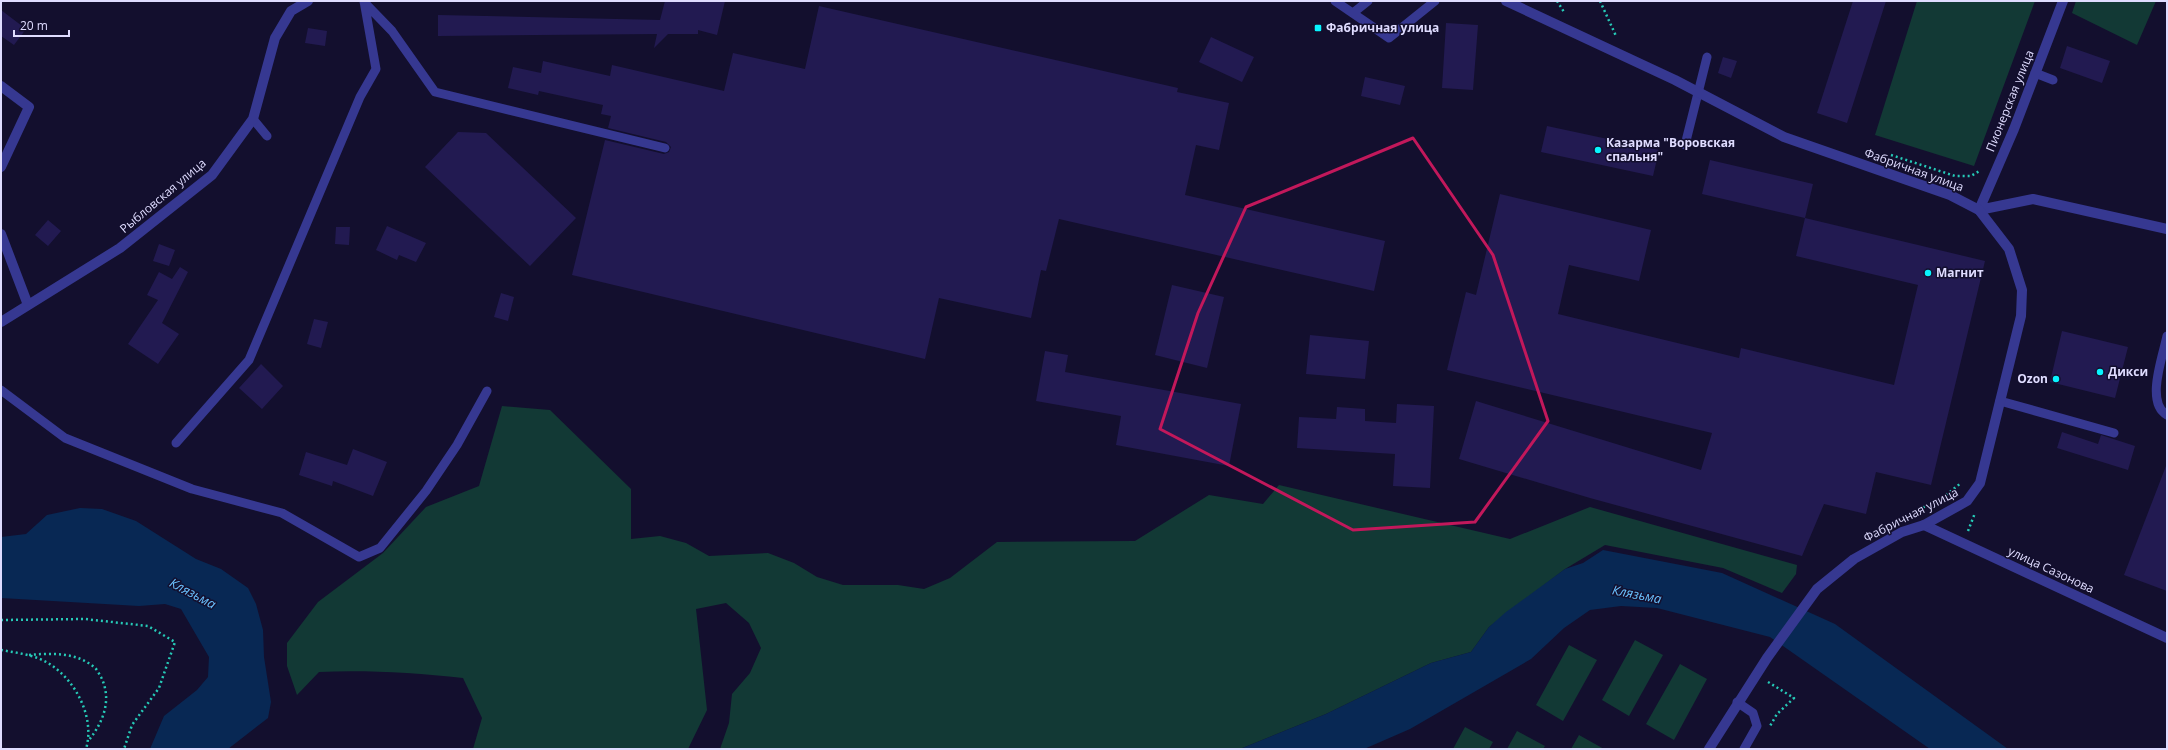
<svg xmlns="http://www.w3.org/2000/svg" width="2168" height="750" font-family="'Open Sans',sans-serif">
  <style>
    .green { fill: #123935 }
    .water { fill: #082854 }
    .building { fill: #221a51 }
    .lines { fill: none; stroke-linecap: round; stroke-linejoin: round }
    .path { stroke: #26cab7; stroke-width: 2.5; stroke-dasharray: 2 3; stroke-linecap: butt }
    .service { stroke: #363891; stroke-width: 9 }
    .minor { stroke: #363891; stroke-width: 10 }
    .tertiary { stroke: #363891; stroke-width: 10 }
    .marked { fill: none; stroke: #c2185b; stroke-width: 3; stroke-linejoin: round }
    .poi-dot { fill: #08f4ff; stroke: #130f2e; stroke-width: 1.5 }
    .labels { text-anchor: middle; stroke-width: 3; stroke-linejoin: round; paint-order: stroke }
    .poi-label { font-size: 12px; font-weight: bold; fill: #dfdcff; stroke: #130f2e; text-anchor: start }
    .street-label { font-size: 12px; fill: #dfdcff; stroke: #130f2e }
    .water-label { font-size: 13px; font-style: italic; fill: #6ac2ff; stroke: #130f2e }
  </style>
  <rect width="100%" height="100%" fill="#130f2e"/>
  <path class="green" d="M1917 1H2035L1974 166 1875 135Z
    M2076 1H2156L2137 45 2072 13Z
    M502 406 550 410 631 489V549V539L660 536 686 543 709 556 768 553 794 563 817 577 843 585H898L924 589 950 578 997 542 1135 541 1209 495 1263 504 1279 485 1510 539 1590 507 1797 565 1796 574 1782 593 1723 568 1605 545 1565 569 1489 627 1471 652 1431 663 1326 714 1240 749H720L729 723 732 694 750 673 761 648 749 623 726 603 696 609 707 710 688 749H473L482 718 463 678C415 673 368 670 319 672L297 695 287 666V643L318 602 383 553 426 507 479 486Z
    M1635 640 1663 655 1629 716 1602 700Z
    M1569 645 1597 660 1563 721 1536 705Z
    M1680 664 1707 679 1674 740 1646 724Z
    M1465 727 1493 742 1489 749H1453Z
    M1517 731 1545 746 1543 749H1507Z
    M1579 735 1604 749H1571Z"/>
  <path class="water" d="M80 508 102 509 136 521 196 559 221 569 248 588 256 604 263 630 264 657 271 702 268 718 228 749H150L164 716 197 690 208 677 209 657 181 609 165 604 139 606 1 598V537L26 534 47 515Z
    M1603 550 1722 573 1835 624 2008 749H1930L1770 637 1657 608 1621 606 1590 610 1564 628 1531 659 1410 729 1364 749H1240L1326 714 1431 663 1471 652 1489 627 1506 612 1565 569 1583 563Z"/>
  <path class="building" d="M665 1H725L717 35 698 30V34H668L654 48 657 34 438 36V15L660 20Z
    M1853 1H1886L1847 123 1817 113Z
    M819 6 1178 88 1177 92 1229 103 1219 150 1196 145 1185 195 1385 241 1374 291 1059 219 1046 271 1041 270 1031 318 939 298 925 359 572 275 605 140 664 154 669 152 671 147 666 142 608 128 611 116 601 114 603 105 539 91 538 95 508 88 513 67 541 73 543 61 610 76 612 65 724 91 733 53 805 69Z
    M1 10 26 29 14 45 1 36Z
    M1446 23 1478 25 1473 90 1442 88Z
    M308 28 327 31 325 46 305 43Z
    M1211 37 1254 57 1242 82 1199 62Z
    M2067 46 2110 61 2102 83 2060 68Z
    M1723 57 1737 61 1731 78 1718 73Z
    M1365 77 1405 86 1400 105 1361 96Z
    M1547 126 1659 150 1653 176 1541 152Z
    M458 132 486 133 576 218 530 266 425 167Z
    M1710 160 1813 184 1805 218 1702 194Z
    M1500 194 1651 230 1639 281 1569 265 1558 314 1739 358 1741 348 1894 385 1918 285 1796 256 1805 218 1985 261 1931 485 1876 472 1866 514 1824 504 1802 556 1590 498 1459 459 1476 401 1701 470 1712 433 1447 370 1466 292 1476 295Z
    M48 220 61 231 48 246 35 235Z
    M387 226 426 243 416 262 399 255 397 260 376 250Z
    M336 227H350L349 245 335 244Z
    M159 244 175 250 169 266 153 261Z
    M180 267 188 272 162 323 179 334 158 364 128 344 158 300 147 295 159 272 172 279Z
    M1172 285 1224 297 1207 368 1155 355Z
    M501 293 514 297 508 321 494 317Z
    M314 319 328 322 321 348 307 344Z
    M2062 331 2128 347 2115 398 2050 382Z
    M1310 335 1369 341 1365 379 1306 374Z
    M1045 351 1068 355 1065 372 1241 404 1229 466 1116 445 1121 416 1036 401Z
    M261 364 283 386 262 409 239 388Z
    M1397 404 1434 406 1430 488 1393 486 1395 454 1297 448 1299 417 1336 419 1337 407 1365 409V421L1396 423Z
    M2062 432 2098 444 2101 435 2135 446 2128 470 2057 448Z
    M353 449 387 462 373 496 333 481 332 486 299 475 306 452 347 465Z
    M2166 466H2167V591L2124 575Z"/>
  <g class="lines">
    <path class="path" d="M1557 1 1564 12
      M1600 1 1616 36
      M1891 155 1955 176H1971L1981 170
      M1946 495 1961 483
      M1914 512 1928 505
      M1968 531 1975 513
      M1 620 85 619 148 626 175 642 159 688 132 725 124 749
      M1 650C18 653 37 655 51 665 77 682 95 719 86 749
      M29 655C51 653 76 652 94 667 97 669 99 674 101 677 112 699 104 721 89 740
      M1768 682 1794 698 1777 714 1770 726"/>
    <path class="service" d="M1335 1 1389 38 1435 1
      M364 2 392 31 435 92 665 148
      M1353 13 1368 1
      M2035 73 2053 80
      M253 119 267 136
      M1685 145 1707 57
      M2167 336C2163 356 2145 403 2167 415
      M1 390 65 438 192 489 282 513 359 557 380 548 426 491 457 445 487 391
      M2000 401 2114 433
      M176 443 249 360 360 97 376 69 364 1
      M1737 702 1753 713 1757 726 1744 749"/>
    <path class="minor" d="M1 86 29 107 1 167
      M1979 210 2014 129 2063 1
      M1979 210 2033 199 2167 229
      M1 234 28 305
      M1 322 120 248 212 175 253 119 275 38 291 11 308 1
      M1924 525 2167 638"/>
    <path class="tertiary" d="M1506 1 1675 80 1784 137 1950 195 1979 210 2009 249 2022 290 2021 316 1980 483 1967 501 1924 525 1902 532 1854 559 1817 589 1767 658 1709 749"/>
  </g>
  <path class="marked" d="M1413 138 1493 255 1548 421 1475 522 1353 530 1160 429 1198 313 1246 207Z"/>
  <g class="poi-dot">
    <rect x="1314" y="24" width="8" height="8" rx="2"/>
    <circle cx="1598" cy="150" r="4"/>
    <circle cx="1928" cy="273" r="4"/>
    <circle cx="2100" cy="372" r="4"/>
    <circle cx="2056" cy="379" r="4"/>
  </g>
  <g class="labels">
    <g class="poi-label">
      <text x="1326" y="32">Фабричная улица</text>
      <text x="1606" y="147">Казарма "Воровская<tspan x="1606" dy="14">спальня"</tspan></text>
      <text x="1936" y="277">Магнит</text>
      <text x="2108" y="376">Дикси</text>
      <text x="2048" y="383" text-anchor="end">Ozon</text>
    </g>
    <g class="street-label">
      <text transform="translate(2010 101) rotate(-68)" y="4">Пионерская улица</text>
      <text transform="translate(1914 170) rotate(20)" y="4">Фабричная улица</text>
      <text transform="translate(163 196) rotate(-40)" y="4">Рыбловская улица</text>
      <text transform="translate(1911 515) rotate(-27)" y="4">Фабричная улица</text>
      <text transform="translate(2051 570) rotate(25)" y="4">улица Сазонова</text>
    </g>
    <g class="water-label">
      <text transform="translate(193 593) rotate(28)" y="5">Клязьма</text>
      <text transform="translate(1637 594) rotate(11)" y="5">Клязьма</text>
    </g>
  </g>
  <rect width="2168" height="750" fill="none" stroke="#dfdcff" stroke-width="4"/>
  <path d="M14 30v6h55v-6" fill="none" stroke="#dfdcff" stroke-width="2"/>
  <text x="20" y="30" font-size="12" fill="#dfdcff" stroke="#130f2e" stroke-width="3" paint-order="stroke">20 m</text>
</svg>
